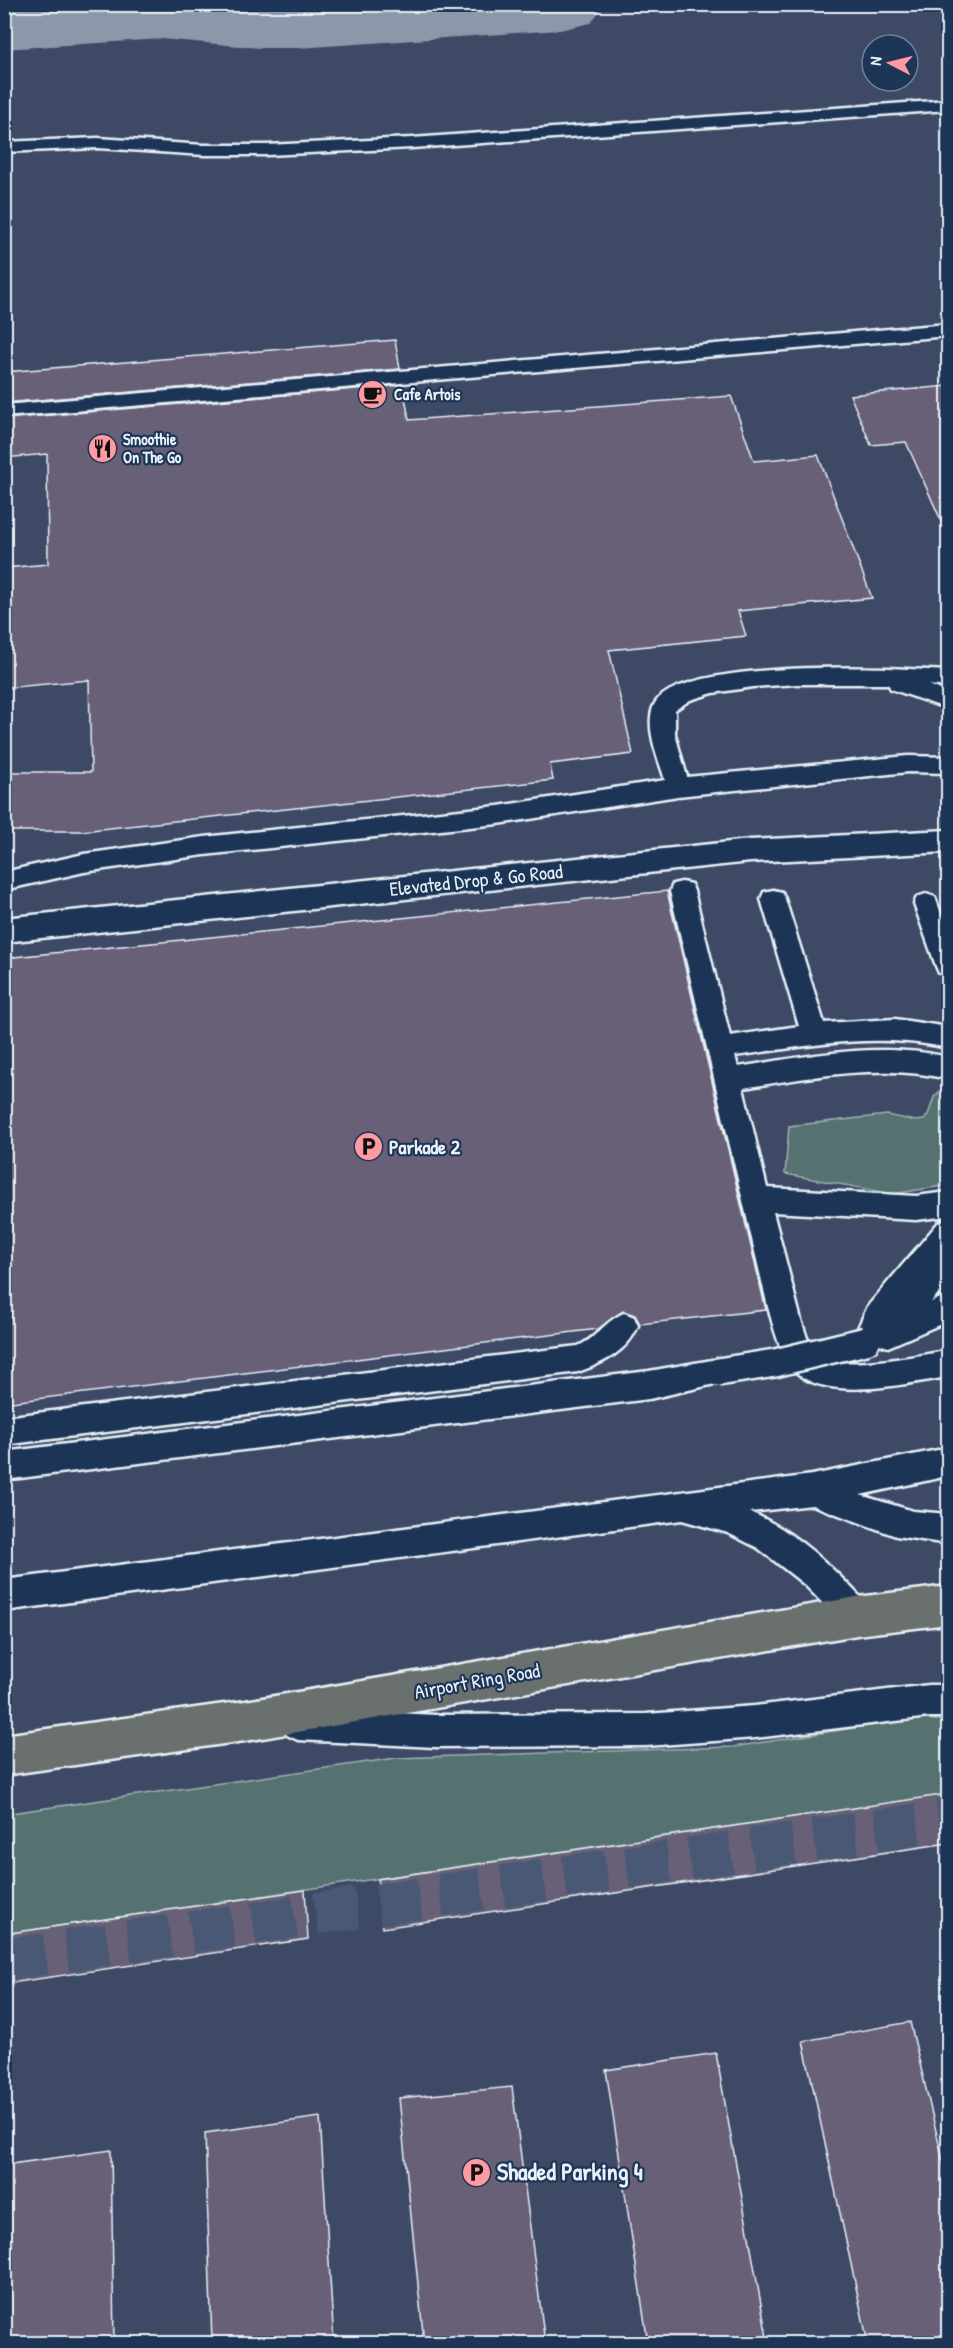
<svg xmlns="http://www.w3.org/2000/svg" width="953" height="2348" font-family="'Patrick Hand',sans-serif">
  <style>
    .built { fill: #3e4865; fill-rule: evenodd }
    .green { fill: #547270; stroke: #9eb2b4; stroke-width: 1.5 }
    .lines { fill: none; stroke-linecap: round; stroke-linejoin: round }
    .taxiway { fill: #8a98aa; fill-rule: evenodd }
    .building { fill: #676177; stroke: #e8f1f8; stroke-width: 1.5 }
    .pedestrian-tunnel { stroke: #485974; stroke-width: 42; stroke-dasharray: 42 21; stroke-linecap: butt }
    .service-casing { stroke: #e8f1f8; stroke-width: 5 }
    .minor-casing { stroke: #e8f1f8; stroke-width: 5 }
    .primary-casing { stroke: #e8f1f8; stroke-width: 5 }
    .service { fill: #1d3557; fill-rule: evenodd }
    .minor { fill: #1d3557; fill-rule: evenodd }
    .primary { fill: #6a706d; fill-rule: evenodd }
    .service-bridge-casing { stroke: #e8f1f8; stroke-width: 32; stroke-linecap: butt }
    .service-bridge { stroke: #1d3557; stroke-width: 27 }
    .labels { text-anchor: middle; stroke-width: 4.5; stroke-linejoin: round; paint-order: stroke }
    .far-poi-label { font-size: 16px; font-weight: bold; fill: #e8f1f8; stroke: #1d3557; text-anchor: start }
    .street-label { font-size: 20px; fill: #e8f1f8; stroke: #1d3557 }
    .poi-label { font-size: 20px; font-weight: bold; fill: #e8f1f8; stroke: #1d3557; text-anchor: start }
    .near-poi-label { font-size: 24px; font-weight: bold; fill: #e8f1f8; stroke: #1d3557; text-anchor: start }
  </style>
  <rect width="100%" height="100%" fill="#2c3e5d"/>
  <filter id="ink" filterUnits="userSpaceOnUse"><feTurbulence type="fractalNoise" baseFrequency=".0167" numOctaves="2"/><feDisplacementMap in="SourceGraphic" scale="12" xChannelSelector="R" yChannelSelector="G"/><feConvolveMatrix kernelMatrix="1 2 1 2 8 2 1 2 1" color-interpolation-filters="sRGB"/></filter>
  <g filter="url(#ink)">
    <path class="built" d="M5 5H948V2343L5 2344ZM872 45H908V81H872Z"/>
    <path class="green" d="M943 1088 948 1089V1185L893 1194 785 1174 789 1126 887 1115 916 1121 924 1120 928 1115 934 1097Z
      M916 1718 948 1721V1794L5 1934 4 1814 396 1758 733 1747Z"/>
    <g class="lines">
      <path class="taxiway" d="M4 4H604L591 23 560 30 298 48H260L162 39 4 49Z"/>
    </g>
    <path class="building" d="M395 340 400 369 4 403V372Z
      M403 385 409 420 731 396 754 461 818 455 872 598 738 611 746 636 609 650 633 754 550 764 553 780 82 831H4V772H91L89 680 4 688V568L48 564 47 454 4 458V419Z
      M948 386V536L906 442 871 445 850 395Z
      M667 891 766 1310 640 1324 635 1315 623 1311 598 1329 4 1403V958Z
      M948 1794V1843L383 1928 378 1879Z
      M305 1890 308 1939 4 1984V1934Z
      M910 2022 948 2181V2343H868L803 2041Z
      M716 2053 768 2343H648L606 2070Z
      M512 2087 545 2343H424L399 2098Z
      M320 2117 334 2343H212L205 2133Z
      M111 2150 114 2343H4V2165Z"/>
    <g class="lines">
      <path class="pedestrian-tunnel" d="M4 1960 948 1820"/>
      <defs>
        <path id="service" d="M948 100V110L412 148 267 155H204L98 148 4 152V142L98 138 204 145H267L412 138Z
          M948 324V336L4 417V405Z
          M888 668 948 671V687L929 685 948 693V709L891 689 888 684H798L753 687 713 693 690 700 675 710V734L687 777 908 756 948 757V773L908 772 678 796 498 824 204 855 84 872 4 890V872L84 854 204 837 498 806 665 780C659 759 644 727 654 705 674 664 846 667 888 668Z
          M682 882 691 884 694 891 730 1036 799 1026 761 899 764 892 773 890 782 892 785 899 824 1023 895 1019 948 1027V1048C877 1032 806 1046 735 1056L738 1067C808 1056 878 1041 948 1057V1079C879 1063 812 1077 743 1088L767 1188 916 1196 948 1192V1216L916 1220 773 1212 801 1320 807 1338 821 1358C851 1370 916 1355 948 1351V1377C909 1383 837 1400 802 1377 782 1364 774 1328 768 1307L670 891 673 884Z
          M926 894 935 897 948 933V976L939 973 936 966 914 904 917 897Z
          M948 1220V1282L931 1302 948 1295V1321L888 1347 879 1344 876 1350 866 1354 856 1350 852 1341 868 1306 938 1223Z
          M624 1313 634 1317 638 1326C627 1352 603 1363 578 1372L4 1445V1417L578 1346C596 1339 606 1320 624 1313Z
          M718 1359 728 1363 732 1372 728 1381 649 1399 4 1480V1452L649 1371Z
          M948 1448V1476L860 1495 913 1511 948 1514V1544L896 1536 812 1505 750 1512C797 1532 833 1568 868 1605L873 1616 868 1627 857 1632 846 1627 805 1585 758 1548 728 1533 682 1520 4 1611V1580L812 1475Z
          M929 1685H948V1717H929L755 1738 646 1746 435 1747 298 1740 287 1735 282 1724 287 1713 298 1708 435 1715 646 1714 755 1706Z"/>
        <path id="minor" d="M948 830V852L750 862 4 942V918L750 840Z"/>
        <path id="primary" d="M948 1586V1624L857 1635 245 1741 4 1775V1735L245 1701 857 1597Z"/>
      </defs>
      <use href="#service" class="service-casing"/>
      <use href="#minor" class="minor-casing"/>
      <use href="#primary" class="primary-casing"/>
      <use href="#service" class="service"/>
      <use href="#minor" class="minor"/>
      <use href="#primary" class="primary"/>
      <defs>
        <path id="service-bridge" d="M718 1372 775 1363 866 1341"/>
      </defs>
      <use href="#service-bridge" class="service-bridge-casing"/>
      <use href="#service-bridge" class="service-bridge"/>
    </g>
  </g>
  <defs>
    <symbol id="cafe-disc" viewBox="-11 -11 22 22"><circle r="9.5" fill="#ff9aa2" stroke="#1d3557"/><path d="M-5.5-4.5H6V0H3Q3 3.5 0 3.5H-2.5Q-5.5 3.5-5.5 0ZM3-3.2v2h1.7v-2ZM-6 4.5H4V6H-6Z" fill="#111"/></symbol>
    <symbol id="restaurant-disc" viewBox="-11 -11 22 22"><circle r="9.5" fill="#ff9aa2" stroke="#1d3557"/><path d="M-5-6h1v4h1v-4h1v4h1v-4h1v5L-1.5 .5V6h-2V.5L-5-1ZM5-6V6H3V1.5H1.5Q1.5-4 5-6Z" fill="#111"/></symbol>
    <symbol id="parking-disc" viewBox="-11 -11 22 22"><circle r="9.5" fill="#ff9aa2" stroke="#1d3557"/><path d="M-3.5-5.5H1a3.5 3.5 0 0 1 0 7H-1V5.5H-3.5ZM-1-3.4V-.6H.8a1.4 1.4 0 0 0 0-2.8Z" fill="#111"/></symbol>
  </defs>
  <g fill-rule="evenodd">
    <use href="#cafe-disc" x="356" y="378" width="33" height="33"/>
    <use href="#restaurant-disc" x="86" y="432" width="33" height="33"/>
    <use href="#parking-disc" x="352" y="1130" width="33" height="33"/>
    <use href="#parking-disc" x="460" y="2156" width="33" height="33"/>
  </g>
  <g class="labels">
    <g class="far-poi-label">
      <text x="394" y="400">Cafe Artois</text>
      <text x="123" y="445">Smoothie<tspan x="123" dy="18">On The Go</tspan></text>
    </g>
    <g class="street-label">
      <text transform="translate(476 880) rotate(-6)" y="7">Elevated Drop &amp; Go Road</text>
      <text transform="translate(477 1681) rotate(-10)" y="7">Airport Ring Road</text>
    </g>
    <g class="poi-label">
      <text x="389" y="1154">Parkade 2</text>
    </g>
    <g class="near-poi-label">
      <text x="497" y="2180">Shaded Parking 4</text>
    </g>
  </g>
  <rect width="953" height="2348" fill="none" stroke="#1d3557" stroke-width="24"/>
  <rect x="12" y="12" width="929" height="2324" fill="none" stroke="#e8f1f8" stroke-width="2" filter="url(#ink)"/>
  <g transform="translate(890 63) rotate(277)"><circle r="28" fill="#1d3557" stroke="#6e8097" stroke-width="1.5"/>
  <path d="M0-4.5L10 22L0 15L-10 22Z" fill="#ff9aa2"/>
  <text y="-9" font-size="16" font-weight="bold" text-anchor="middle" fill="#e8f1f8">N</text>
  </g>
</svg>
